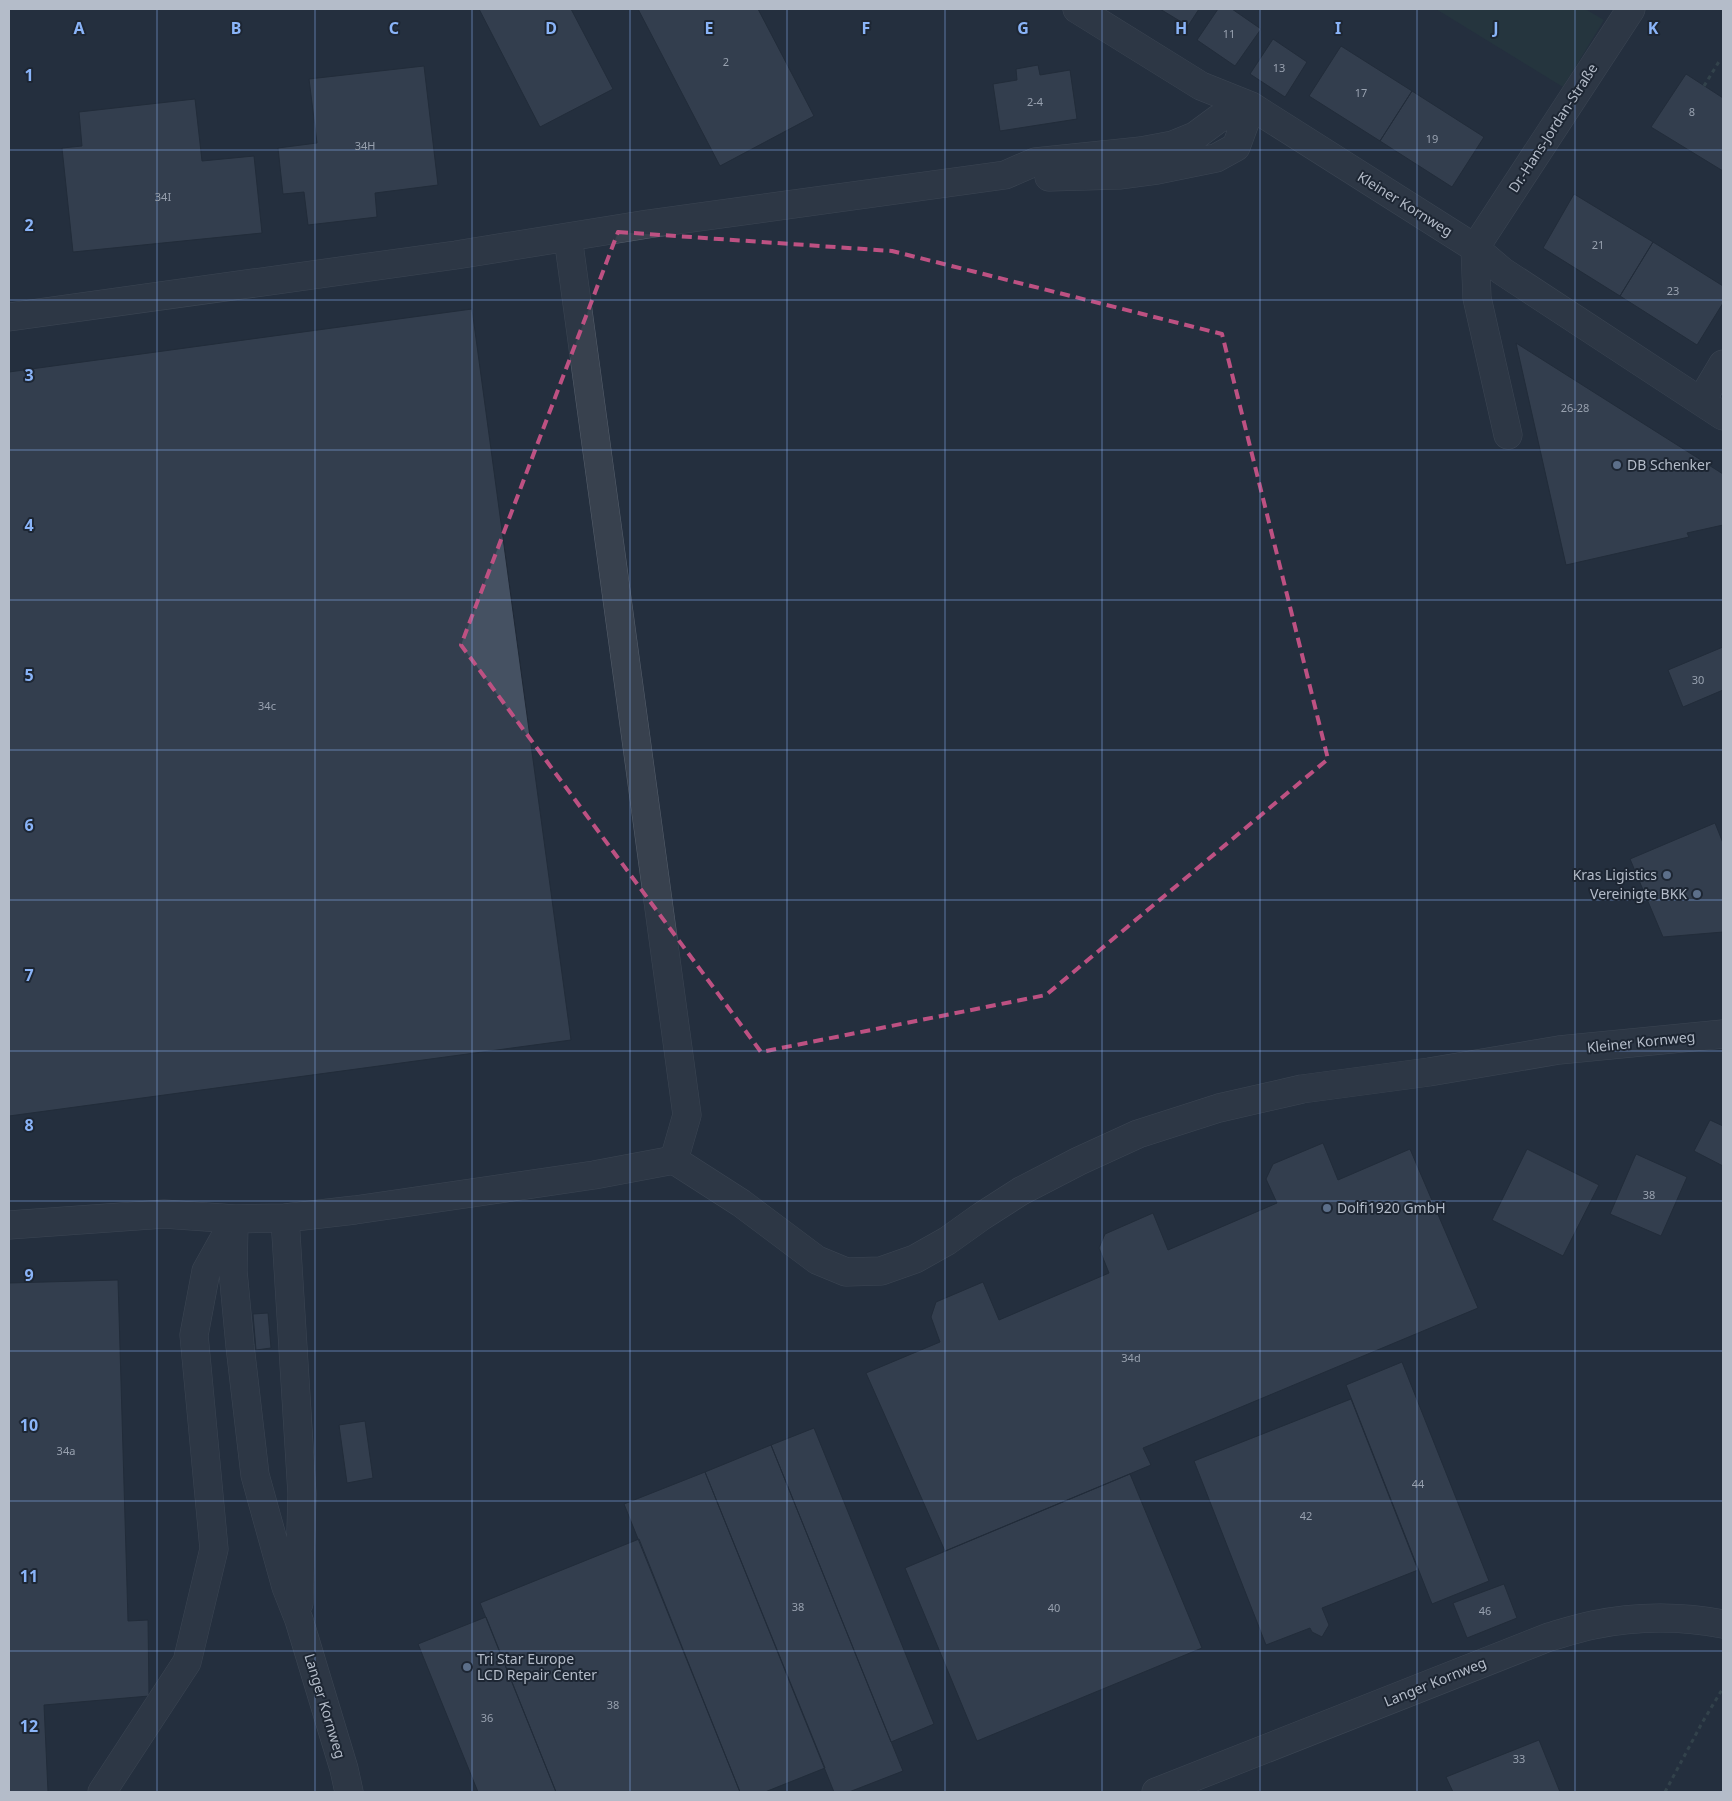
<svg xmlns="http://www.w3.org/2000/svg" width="1732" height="1801" font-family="'Noto Sans',sans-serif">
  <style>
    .green { fill: #263c3f }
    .building { fill: #455162; stroke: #1f2835 }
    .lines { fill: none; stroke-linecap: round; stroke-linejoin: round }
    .minor-casing { stroke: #565f6c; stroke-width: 29 }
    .path { stroke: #44595c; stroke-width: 3; stroke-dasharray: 4 4; stroke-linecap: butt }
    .minor { stroke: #38414e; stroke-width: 28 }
    .marked { fill: none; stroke: #bd5182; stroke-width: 4; stroke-dasharray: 10 6; stroke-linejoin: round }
    .grid { fill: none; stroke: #8ab4f8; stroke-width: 1; stroke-opacity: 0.55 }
    .service-dot { fill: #5c6f8a; stroke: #1d2633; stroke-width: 2 }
    .labels { text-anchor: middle; stroke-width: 4; stroke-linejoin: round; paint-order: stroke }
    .number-label { font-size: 11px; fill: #98a1af }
    .street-label { font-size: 14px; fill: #b4bcc9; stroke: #1d2633 }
    .poi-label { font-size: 14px; fill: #b4bcc9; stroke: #1d2633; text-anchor: start }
    .grid-label { font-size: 16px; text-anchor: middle; font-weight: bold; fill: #8ab4f8; stroke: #1d2633; stroke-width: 4; stroke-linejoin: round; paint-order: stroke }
  </style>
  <rect width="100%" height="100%" fill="#242f3e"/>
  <path class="green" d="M1436 9H1585L1604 20 1563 87Z"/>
  <path class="building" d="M479 9H571L613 89 540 127Z
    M638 9H758L814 116 720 166Z
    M1160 9H1199L1188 26Z
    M1218 9H1232L1261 29 1235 66 1197 40Z
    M1273 39 1307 62 1285 97 1250 74Z
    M1341 46 1412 91 1380 141 1309 96Z
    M1038 65 1040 75 1070 70 1077 119 1000 131 993 84 1017 80 1016 69Z
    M424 66 438 185 375 193 377 217 308 225 304 192 283 194 278 148 317 143 309 79Z
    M1686 74 1723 98V171L1651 127Z
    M1412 91 1484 137 1452 187 1380 141Z
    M195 99 202 161 254 156 262 233 73 252 62 148 82 146 79 112Z
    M1574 194 1653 242 1620 296 1543 248Z
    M1653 242 1723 286V303L1697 345 1620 296Z
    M472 309 571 1040 9 1116V372Z
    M1516 343 1723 474V525L1687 533 1689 537 1566 565Z
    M1723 647V690L1683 707 1668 670Z
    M1715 823 1723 843V932L1663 937 1630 859Z
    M1710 1120 1723 1126V1166L1694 1151Z
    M1323 1143 1338 1180 1410 1149 1478 1308 1143 1448 1151 1465 945 1551 866 1373 940 1342 931 1317 936 1302 983 1282 999 1320 1109 1273 1099 1248 1105 1234 1153 1213 1168 1250 1277 1203 1266 1179 1273 1164Z
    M1527 1149 1599 1185 1563 1256 1492 1220Z
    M1636 1154 1687 1177 1661 1236 1610 1214Z
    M118 1280 128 1621 148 1620 149 1696 44 1705 48 1792H9V1283Z
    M268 1313 271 1348 256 1350 253 1314Z
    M1402 1362 1489 1581 1432 1604 1346 1385Z
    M1351 1399 1418 1570 1322 1608 1329 1625 1322 1637 1312 1632 1310 1628 1266 1645 1194 1461Z
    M365 1421 373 1478 347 1483 339 1425Z
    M814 1428 934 1724 891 1742 771 1445Z
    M771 1445 903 1771 849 1792H834L705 1472Z
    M705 1472 825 1768 765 1792H740L624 1504Z
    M1130 1474 1202 1648 977 1741 905 1568Z
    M639 1539 740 1792H556L480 1603Z
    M1504 1584 1517 1618 1467 1638 1453 1603Z
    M486 1617 556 1792H478L418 1644Z
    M1539 1740 1560 1792H1453L1446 1777Z"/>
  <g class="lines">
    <defs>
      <path id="minor" d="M1077 9 1201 86 1251 106 1475 248 1502 271 1723 416
        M1049 177 1119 175 1157 170 1216 158 1236 147 1251 106
        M568 237 687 1115 674 1160
        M9 317 456 255 648 224 1005 175 1035 162 1141 151 1173 145 1195 136 1218 119 1251 106
        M1701 401 1723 364
        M1508 435 1477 298 1475 248 1631 9
        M285 1218 302 1494 299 1603
        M234 1224 233 1271 240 1346 255 1475 286 1587 299 1620 344 1769 349 1792
        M9 1225 164 1214 235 1219 285 1218 355 1210 594 1175 674 1160 741 1203 817 1260 846 1272 881 1271 915 1259 947 1241 982 1216 1021 1191 1079 1161 1138 1134 1219 1108 1302 1089 1429 1072 1559 1050 1723 1034
        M102 1792 187 1662 214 1549 194 1335 206 1271 235 1219
        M1156 1792 1549 1637C1563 1633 1578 1628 1593 1625 1636 1616 1681 1616 1723 1624"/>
    </defs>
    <use href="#minor" class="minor-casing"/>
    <path class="path" d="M1704 86 1720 60
      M1665 1792 1702 1723 1723 1688"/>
    <use href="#minor" class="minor"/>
  </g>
  <path d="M0 0H1732V1801H0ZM618 232 892 251 1222 334 1328 759 1046 995 761 1052 461 645Z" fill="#242f3e" fill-opacity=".55" fill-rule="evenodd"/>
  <path class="marked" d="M618 232 892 251 1222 334 1328 759 1046 995 761 1052 461 645Z"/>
  <path class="grid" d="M157 9V1792M315 9V1792M472 9V1792M630 9V1792M787 9V1792M945 9V1792M1102 9V1792M1260 9V1792M1417 9V1792M1575 9V1792M9 150H1723M9 300H1723M9 450H1723M9 600H1723M9 750H1723M9 900H1723M9 1051H1723M9 1201H1723M9 1351H1723M9 1501H1723M9 1651H1723"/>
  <g class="service-dot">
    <circle cx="1617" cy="465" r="5"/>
    <circle cx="1667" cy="875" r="5"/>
    <circle cx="1697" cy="894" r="5"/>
    <circle cx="1327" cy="1208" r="5"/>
    <circle cx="467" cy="1667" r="5"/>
  </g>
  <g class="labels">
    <g class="number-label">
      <text x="1229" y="38">11</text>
      <text x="726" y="66">2</text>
      <text x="1279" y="72">13</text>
      <text x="1361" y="97">17</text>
      <text x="1035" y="106">2-4</text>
      <text x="1692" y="116">8</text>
      <text x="1432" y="143">19</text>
      <text x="365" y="150">34H</text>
      <text x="163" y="201">34I</text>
      <text x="1598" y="249">21</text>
      <text x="1673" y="295">23</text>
      <text x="1575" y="412">26-28</text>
      <text x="1698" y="684">30</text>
      <text x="267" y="710">34c</text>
      <text x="1649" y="1199">38</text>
      <text x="1131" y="1362">34d</text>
      <text x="66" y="1455">34a</text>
      <text x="1418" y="1488">44</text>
      <text x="1306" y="1520">42</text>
      <text x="798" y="1611">38</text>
      <text x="1054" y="1612">40</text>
      <text x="1485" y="1615">46</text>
      <text x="613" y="1709">38</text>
      <text x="487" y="1722">36</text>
      <text x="1519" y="1763">33</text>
    </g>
    <g class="street-label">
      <text transform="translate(1553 128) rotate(-57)" y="5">Dr.-Hans-Jordan-Straße</text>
      <text transform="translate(1405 204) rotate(32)" y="5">Kleiner Kornweg</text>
      <text transform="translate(1641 1042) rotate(-6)" y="5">Kleiner Kornweg</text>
      <text transform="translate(1435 1682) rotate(-22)" y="5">Langer Kornweg</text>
      <text transform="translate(325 1706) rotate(73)" y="5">Langer Kornweg</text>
    </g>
    <g class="poi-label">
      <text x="1627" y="470">DB Schenker</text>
      <text x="1657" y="880" text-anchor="end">Kras Ligistics</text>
      <text x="1687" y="899" text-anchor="end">Vereinigte BKK</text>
      <text x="1337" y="1213">Dolfi1920 GmbH</text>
      <text x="477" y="1664">Tri Star Europe<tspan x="477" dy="16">LCD Repair Center</tspan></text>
    </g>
  </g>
  <g class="grid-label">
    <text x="79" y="34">A</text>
    <text x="236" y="34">B</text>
    <text x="394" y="34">C</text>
    <text x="551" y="34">D</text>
    <text x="709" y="34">E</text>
    <text x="866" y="34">F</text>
    <text x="1023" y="34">G</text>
    <text x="1181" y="34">H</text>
    <text x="1338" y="34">I</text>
    <text x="1496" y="34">J</text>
    <text x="1653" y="34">K</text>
    <text x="29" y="81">1</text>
    <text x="29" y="231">2</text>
    <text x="29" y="381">3</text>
    <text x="29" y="531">4</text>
    <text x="29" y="681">5</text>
    <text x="29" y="831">6</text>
    <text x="29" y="981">7</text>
    <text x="29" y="1131">8</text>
    <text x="29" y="1281">9</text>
    <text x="29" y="1431">10</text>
    <text x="29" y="1582">11</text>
    <text x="29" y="1732">12</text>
  </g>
  <rect width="1732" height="1801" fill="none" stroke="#b4bcc9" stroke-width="20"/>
</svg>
